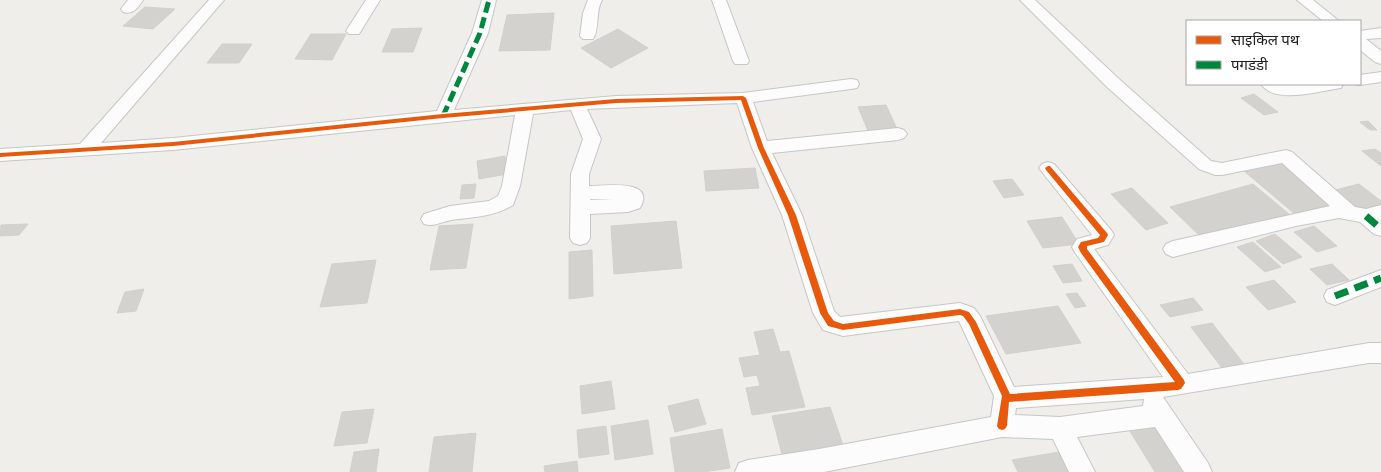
<svg xmlns="http://www.w3.org/2000/svg" width="1381" height="472" font-family="'PT Sans Narrow','Noto Sans Devanagari',sans-serif">
  <style>
    .building { fill: #d4d2ce; stroke: #d2d0cb }
    .lines { fill: none; stroke-linecap: round; stroke-linejoin: round }
    .minor-casing { stroke: #c6c6c4; stroke-width: 2 }
    .minor { fill: #fdfcfc; fill-rule: evenodd }
    .quiet-far1 { stroke: #00873e; stroke-width: 5; stroke-dasharray: 11 5; stroke-linecap: butt }
    .quiet { stroke: #00873e; stroke-width: 7; stroke-dasharray: 14 7; stroke-linecap: butt }
    .cycleway-casing { stroke: #fff; stroke-width: 3 }
    .cycleway { fill: #e8590c; fill-rule: evenodd }
  </style>
  <rect width="100%" height="100%" fill="#efeeea"/>
  <path class="building" d="M145 7 175 9 153 29 123 26Z
    M554 13 550 50 499 51 507 15Z
    M422 28 413 52H382L392 29Z
    M618 29 648 48 611 68 581 48Z
    M311 34H346L332 60 295 59Z
    M222 44H252L239 63H207Z
    M1254 94 1278 112 1264 115 1241 98Z
    M886 105 898 131 869 133 858 107Z
    M1368 121 1377 130H1370L1360 122Z
    M1375 149 1381 153V166L1362 151Z
    M505 156 507 174 479 179 477 161Z
    M1282 161 1336 203 1296 215 1244 171Z
    M755 168 759 188 706 191 704 171Z
    M1012 179 1024 195 1004 198 993 181Z
    M476 184 474 198 460 199 462 185Z
    M1253 184 1289 214 1203 239 1170 207Z
    M1359 184 1381 201V210L1365 214 1335 190Z
    M1132 188 1168 223 1146 230 1111 194Z
    M1062 217 1079 244 1043 248 1027 221Z
    M676 221 682 268 614 274 611 226Z
    M28 224 19 235 0 236 1 225Z
    M473 224 466 268 430 270 439 226Z
    M1314 226 1337 246 1317 252 1294 232Z
    M1275 234 1302 257 1283 264 1256 241Z
    M1253 242 1281 267 1265 272 1237 247Z
    M592 250 593 296 569 299V252Z
    M376 260 367 303 320 307 332 264Z
    M1072 264 1082 281 1063 283 1053 266Z
    M1332 264 1349 280 1327 285 1310 269Z
    M1274 280 1296 302 1268 310 1246 287Z
    M144 289 136 311 117 313 125 292Z
    M1077 293 1086 306 1075 308 1066 294Z
    M1193 298 1203 310 1170 317 1160 305Z
    M1058 306 1081 343 1006 354 986 316Z
    M1212 323 1247 368 1225 372 1191 327Z
    M773 329 780 352 789 351 805 407 752 415 746 388 760 386 757 375 744 377 739 358 760 355 754 332Z
    M611 381 615 409 582 414 580 386Z
    M698 399 706 424 675 432 668 406Z
    M830 407 846 454 785 466 772 416Z
    M374 409 367 443 334 446 342 412Z
    M648 420 653 454 615 460 611 426Z
    M1163 422 1196 472H1155L1128 428Z
    M606 426 609 454 579 458 577 430Z
    M722 429 730 468 703 472H675L670 438Z
    M476 433 472 472H429L434 437Z
    M379 449 376 472H350L354 452Z
    M1059 452 1070 472H1018L1012 460Z
    M577 461 578 472H545L544 466Z"/>
  <g class="lines">
    <defs>
      <path id="minor" d="M128 0H143C138 8 133 15 123 12L121 9Z
        M209 0H224L101 143 173 138 437 111 472 33 482 0H496L488 33 454 110 616 96 743 93 851 79 857 80 859 84 857 88 851 89 753 102 767 141 898 128 904 130 907 134 904 138 898 140 772 153 802 215 834 311 840 317 960 303 974 308 980 316 1014 387 1163 377 1074 251 1072 247 1077 239 1092 235 1042 172 1039 168 1042 164 1048 162 1054 164 1111 230 1114 235 1108 245 1094 249 1188 374 1369 343H1381V363H1369L1163 397 1208 463 1212 472H1184L1155 427 1077 437 1095 472H1069L1053 439 1002 437 824 472H735L739 463 748 460 819 449 991 417 994 396 959 321 843 336 823 330 813 313 782 215 752 148 737 103 587 109 601 139 589 174V186C604 186 657 178 640 208L628 212 590 214V238L587 243 580 245 573 243 570 238 571 174 583 139 571 110 533 114 520 186 513 205C494 217 472 217 451 220 441 222 434 227 424 224L421 219 424 214 450 206 489 201 498 196 502 186 515 115 173 150 0 161V149L80 144ZM590 199H613L590 200ZM1144 399 1143 406 1060 417 1015 415 1016 408Z
        M366 0H380L359 34H349L346 31Z
        M588 0H602C595 12 600 28 593 39H583L580 36 583 13Z
        M712 0H726L749 61 747 64H735L733 61Z
        M1020 0H1035L1119 79 1211 161 1222 163 1286 150 1292 152 1355 207 1366 209 1381 205V236L1374 234 1360 222 1339 218 1296 226 1173 257 1166 254 1163 249 1166 244 1173 241 1330 206 1282 163 1222 175H1215L1199 169 1107 87Z
        M1297 0H1313L1339 21H1323Z
        M1381 28V38L1366 39 1381 51V64L1375 62 1360 50V31Z
        M1381 72V82L1360 85 1355 84H1360V75Z
        M1261 84H1343L1341 88 1335 89C1316 92 1274 104 1261 84Z
        M1381 270V287L1335 305 1327 302 1324 296 1327 290Z"/>
    </defs>
    <use href="#minor" class="minor-casing"/>
    <use href="#minor" class="minor"/>
    <path class="quiet-far1" d="M443 116 480 33 489 0"/>
    <path class="quiet" d="M1366 216 1381 229
      M1335 296 1381 278"/>
    <defs>
      <path id="cycleway" d="M743 96 746 98 764 148 796 215 828 313 834 321 843 324 960 309 969 312 976 322 1010 394 1175 382 1081 253 1078 247 1081 242 1098 238 1100 235 1046 170 1045 168 1048 166H1050L1107 233 1108 235 1104 242 1087 246V249L1184 380 1185 383 1181 389 1178 390 1009 402 1007 426 1005 429 1002 430 999 429 997 426 1002 396 969 324 963 316 960 315 843 330 828 326 820 313 788 215 758 148 741 100 616 103 443 118 173 146 0 157V153L173 142 443 114 616 99Z"/>
    </defs>
    <use href="#cycleway" class="cycleway-casing"/>
    <use href="#cycleway" class="cycleway"/>
  </g>
  <rect x="1186" y="20" width="175" height="65" fill="#ffffff" stroke="#a6a6a6"/>
  <rect x="1196" y="36" width="25" height="8" fill="#e8590c" stroke="#a6a6a6"/>
  <text x="1231" y="45" font-size="15" fill="#212121">साइकिल पथ</text>
  <rect x="1196" y="61" width="25" height="8" fill="#00873e" stroke="#a6a6a6"/>
  <text x="1231" y="70" font-size="15" fill="#212121">पगडंडी</text>
</svg>
